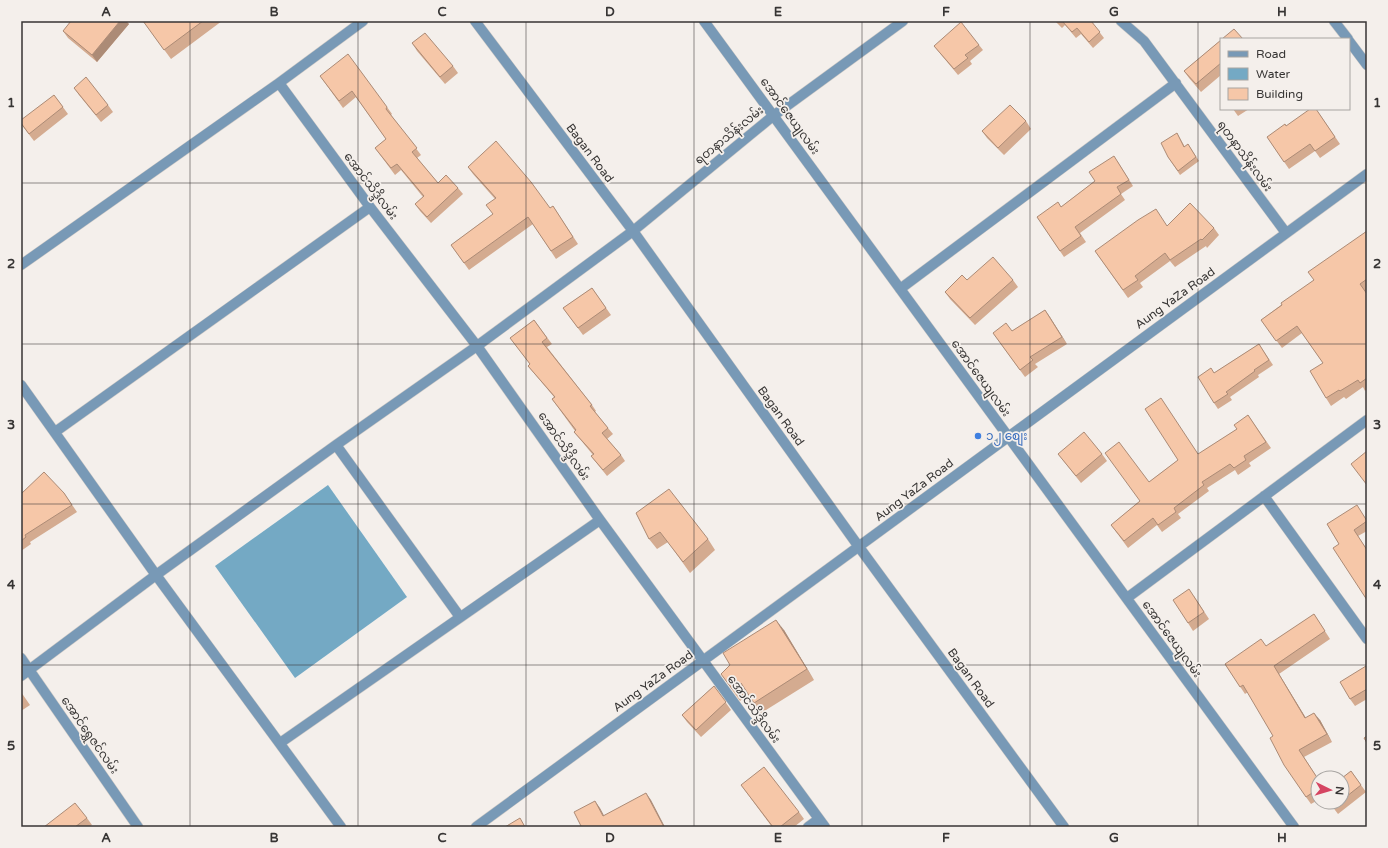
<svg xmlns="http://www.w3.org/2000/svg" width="1388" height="848" font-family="'Varela Round','Noto Sans Myanmar',sans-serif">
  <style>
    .water { fill: #74a9c4 }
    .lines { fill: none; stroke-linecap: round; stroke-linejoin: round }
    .minor-casing { stroke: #cecac6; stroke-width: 11 }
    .minor { stroke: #7899b6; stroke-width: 10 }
    .wall { fill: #d4ab90 }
    .shaded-wall { fill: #ac8b76 }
    .building { fill: #f6c7a8; stroke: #ac8b76 }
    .grid { fill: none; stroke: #373534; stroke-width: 1; stroke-opacity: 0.55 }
    .shop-dot { fill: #3f7fe0; stroke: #f4efeb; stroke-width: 1.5 }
    .labels { text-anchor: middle; stroke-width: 3.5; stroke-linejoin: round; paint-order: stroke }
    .street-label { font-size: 12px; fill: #373534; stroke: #f4efeb }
    .shop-label { font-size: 12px; fill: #366cbe; stroke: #f4efeb; text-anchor: start }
    .neatline { fill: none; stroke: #373534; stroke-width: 1.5 }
    .grid-label { font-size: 13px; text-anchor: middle; font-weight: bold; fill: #373534 }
  </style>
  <rect width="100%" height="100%" fill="#f4efeb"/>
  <path class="water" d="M328 485 407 597 295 678 215 566Z"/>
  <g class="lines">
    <defs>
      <path id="minor" d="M475 21 633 231 859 547 1064 827
        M704 21 1294 827
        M1121 21 1144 41 1286 233
        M1334 21 1348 39
        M1349 41 1367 65
        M279 83 370 207 477 346 600 520 825 827
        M21 265 279 83 363 21
        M900 289 1176 83
        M21 385 156 575 341 827
        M55 432 370 207
        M336 445 460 617
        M1264 496 1367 639
        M1127 598 1367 420
        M21 658 138 827
        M21 676 156 575 336 445 477 346 633 231 773 116 903 21
        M280 743 600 520
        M476 827 1367 174
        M808 827 819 819"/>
    </defs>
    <use href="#minor" class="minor-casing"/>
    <use href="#minor" class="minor"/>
  </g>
  <path class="wall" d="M71 21H126L129 24 97 62 68 38 63 31Z
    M143 21H222L171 59Z
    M1055 21H1091L1104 38 1093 48 1081 34 1076 38 1065 25 1062 28Z
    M1221 40V75L1201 92 1189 78 1184 71Z
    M412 43 453 66 458 73 445 84 417 51Z
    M979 45 983 50 970 61 972 64 958 75 938 51 934 46Z
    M320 76 387 107 392 114 391 115 421 155 417 158 438 183 458 188 463 194 431 223 420 211 415 204 423 197 401 170 395 175 375 148 386 139 356 97 343 108Z
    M74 88 108 105 113 112 101 122 79 95Z
    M54 95 68 114 34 141 21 124Z
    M1233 109H1249L1238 116Z
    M1316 109 1340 144 1320 158 1315 151 1289 169 1267 137Z
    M1026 121 1031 129 1004 155 987 138 982 131Z
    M1177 133 1185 147 1188 144 1199 161 1180 175 1168 157Z
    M1118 162 1133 186 1121 194 1125 200 1080 233 1086 242 1064 257 1037 217 1061 207 1095 181Z
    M468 167 550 208 553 206 578 244 556 259 533 224 469 270 451 245 493 214 495 199 473 174Z
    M1167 226 1214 228 1219 235 1207 248 1206 246 1175 267 1170 261 1140 283 1143 287 1128 298 1095 251Z
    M1367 231V290L1365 292 1367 294V389L1365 391 1363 387 1346 399 1344 397 1331 406 1326 398 1323 363 1302 333 1282 348 1261 320 1314 280Z
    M967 280H1013L1018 287 975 325 950 299 945 292Z
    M592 288 611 315 583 335 563 308Z
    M1045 310 1067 344 1035 364 1038 367 1025 377 993 333 1012 331Z
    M534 320 552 344 547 347 592 405 596 411 595 412 608 428 613 434 607 439 621 455 625 461 607 476 591 456 593 455 579 438 574 432 575 431 552 399 554 397 533 372 528 366 530 364 510 338Z
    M1259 344 1273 365 1258 375 1259 377 1230 397 1232 400 1218 409 1214 403V373Z
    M1248 415 1271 448 1249 463 1251 466 1238 475 1235 470 1207 488 1209 491 1178 514 1181 518 1162 532 1157 525 1128 548 1111 525 1140 501 1149 482 1178 460 1199 454 1237 429Z
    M1058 454H1102L1107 461 1081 483Z
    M64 493 77 512 30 542 31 544 21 551V494Z
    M636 513 708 539 715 550 690 573 668 542 657 549 649 539Z
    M1367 520V531L1358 536 1367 550V600L1339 544 1327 524Z
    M1194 596 1209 619 1193 631 1188 623Z
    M1314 614 1330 639 1279 674 1306 718 1320 720 1332 742 1304 757 1318 779V800L1311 804 1306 797 1273 736 1248 692 1245 694 1225 664 1267 646Z
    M784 630 814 680 761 713 748 694 740 701 721 674Z
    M1367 668V699L1355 706 1350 699Z
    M714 686 731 710 701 737 687 722 682 715Z
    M21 692 30 705 21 711Z
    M1351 771 1366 792 1338 814 1329 802H1342V778Z
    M741 785 799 812 804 819 794 827H772Z
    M87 818 92 825 89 827H44Z"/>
  <path class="shaded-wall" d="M120 21H126L129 24 97 62 92 55Z
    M1045 310 1050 317 1067 344 1062 337Z
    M776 620 784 630 814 680 807 669Z
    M1274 666 1279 674 1310 725 1305 718Z
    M1314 713 1320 720 1332 742 1327 734Z
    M646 793 651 800 665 827H664Z
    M595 801 600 808 608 823 603 816Z"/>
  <path class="building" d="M71 21H120L92 55 63 31Z
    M143 21H203L164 50Z
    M1062 21H1091L1100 32 1089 42 1077 28 1072 32Z
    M961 22 979 45 965 55 968 58 954 69 934 46Z
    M1234 29 1243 39H1222Z
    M425 33 453 66 440 77 412 43Z
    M1221 40V63L1196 84 1184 71Z
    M348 54 387 107 386 109 417 148 412 152 438 183 446 175 458 188 427 217 415 204 424 196 397 164 391 168 375 148 386 139 352 91 339 101 320 76Z
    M86 77 108 105 96 115 74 88Z
    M54 95 63 107 29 134 21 123V120Z
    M1010 105 1026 121 998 148 982 131Z
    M1310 109H1316L1335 137 1315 151 1310 144 1284 162 1267 137 1285 124 1286 126Z
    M1177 133 1184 147 1188 144 1196 157 1178 171 1168 157 1161 143Z
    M496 141 531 182 550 208 553 206 573 237 551 251 528 217 464 263 451 245 493 214 486 205 496 198 468 167Z
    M1114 156 1129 180 1117 187 1121 194 1075 227 1081 236 1060 251 1037 217 1058 202 1061 207 1095 181 1089 172Z
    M1190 203 1214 228 1202 240 1201 239 1170 260 1165 253 1135 276 1138 280 1123 290 1095 251 1138 220 1156 209 1167 226Z
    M1367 231V279L1360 284 1367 294V378L1360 383 1358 380 1340 391 1339 390 1326 398 1310 371 1323 363 1297 326 1276 341 1261 320 1282 305 1281 303 1314 280 1308 272Z
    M993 257 1013 280 970 318 945 292 962 275 967 280Z
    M592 288 606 308 578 328 563 308Z
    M1045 310 1062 337 1030 357 1033 360 1020 370 993 333 1006 323 1012 331Z
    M534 320 547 338 542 342 592 405 590 406 608 428 602 433 621 455 603 470 591 456 594 454 574 432 576 430 552 399 555 397 528 366 530 364 510 338Z
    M1259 344 1269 360 1254 370 1255 371 1226 392 1228 394 1214 403 1198 377 1211 368 1214 373Z
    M1161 398 1198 454 1237 429 1234 425 1248 415 1266 442 1244 456 1246 460 1234 468 1230 464 1202 482 1204 485 1174 508 1176 512 1158 525 1153 518 1124 541 1111 525 1140 501 1105 453 1119 442 1149 482 1178 460 1145 409Z
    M1084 432 1102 454 1076 476 1058 454Z
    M1367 451V485L1351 464Z
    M44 472 64 493 72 505 25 535 26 537 21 541V494Z
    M669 489 708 539 683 562 660 532 649 539 636 513Z
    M1357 505 1367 521 1354 530 1367 550V600L1333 548 1339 544 1327 524Z
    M1189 589 1204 612 1188 623 1173 600Z
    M1314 614 1325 631 1274 666 1305 718 1314 713 1327 734 1299 750 1318 779V789L1306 797 1284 765 1270 738 1273 736 1243 685 1240 687 1225 664 1261 639 1266 646Z
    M776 620 807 669 754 703 741 683 733 690 721 674 730 665 723 653Z
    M1366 666 1367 669V689L1350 699 1340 682Z
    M714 686 726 702 696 730 682 715Z
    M1367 736V743L1364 738Z
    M764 767 799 812 780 827H773L741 785Z
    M1351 771 1361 785 1342 800V778Z
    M646 793 664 827H579L581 826 574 812 595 801 603 816Z
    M1329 802H1339L1333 807Z
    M75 803 87 818 75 827H44Z
    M520 818 525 827H505Z"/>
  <path class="grid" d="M190 21V827M358 21V827M526 21V827M694 21V827M862 21V827M1030 21V827M1198 21V827M21 183H1367M21 344H1367M21 504H1367M21 665H1367"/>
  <circle class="shop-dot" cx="978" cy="436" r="4"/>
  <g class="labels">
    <g class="street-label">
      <text transform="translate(790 116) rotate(54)" y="4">အောင်ဇေယျလမ်း</text>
      <text transform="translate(729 135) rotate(-39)" y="4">ရတနာသိန်းလမ်း</text>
      <text transform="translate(590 153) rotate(53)" y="4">Bagan Road</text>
      <text transform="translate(1245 156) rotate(54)" y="4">ရတနာသိန်းလမ်း</text>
      <text transform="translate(371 186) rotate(53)" y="4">အောင်သိဒ္ဒိလမ်း</text>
      <text transform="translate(1175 298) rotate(-36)" y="4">Aung YaZa Road</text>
      <text transform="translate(981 378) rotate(54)" y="4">အောင်ဇေယျလမ်း</text>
      <text transform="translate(781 416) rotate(54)" y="4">Bagan Road</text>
      <text transform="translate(564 446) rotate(55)" y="4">အောင်သိဒ္ဒိလမ်း</text>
      <text transform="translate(914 490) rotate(-37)" y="4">Aung YaZa Road</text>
      <text transform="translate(1172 639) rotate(54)" y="4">အောင်ဇေယျလမ်း</text>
      <text transform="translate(971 678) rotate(54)" y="4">Bagan Road</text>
      <text transform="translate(653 681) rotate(-36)" y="4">Aung YaZa Road</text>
      <text transform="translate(754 709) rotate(54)" y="4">အောင်သိဒ္ဒိလမ်း</text>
      <text transform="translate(90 735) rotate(55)" y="4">အောင်ရွှေဇင်လမ်း</text>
    </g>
    <g class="shop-label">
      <text x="986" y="440">၁၂ စျေး</text>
    </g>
  </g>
  <rect width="1388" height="848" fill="none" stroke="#f4efeb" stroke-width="44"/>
  <rect x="1220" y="38" width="130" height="72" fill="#f4efeb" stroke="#a8a5a2"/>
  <rect x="1228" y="51" width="20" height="6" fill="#7899b6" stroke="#a8a5a2"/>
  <text x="1256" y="58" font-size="12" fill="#373534">Road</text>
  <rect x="1228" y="68" width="20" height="12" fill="#74a9c4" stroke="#a8a5a2"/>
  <text x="1256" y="78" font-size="12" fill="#373534">Water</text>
  <rect x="1228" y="88" width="20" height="12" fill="#f6c7a8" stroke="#a8a5a2"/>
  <text x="1256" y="98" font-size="12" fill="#373534">Building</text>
  <g transform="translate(1330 790) rotate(95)"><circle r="19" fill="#f4efeb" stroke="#a8a5a2"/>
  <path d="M0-3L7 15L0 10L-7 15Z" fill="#d54461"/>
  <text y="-6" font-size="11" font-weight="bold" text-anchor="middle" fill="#373534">N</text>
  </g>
  <rect x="22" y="22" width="1344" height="804" class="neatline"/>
  <g class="grid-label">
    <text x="106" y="16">A</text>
    <text x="274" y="16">B</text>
    <text x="442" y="16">C</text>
    <text x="610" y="16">D</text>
    <text x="778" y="16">E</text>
    <text x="946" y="16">F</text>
    <text x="1114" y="16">G</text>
    <text x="1282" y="16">H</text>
    <text x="11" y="107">1</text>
    <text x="1377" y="107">1</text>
    <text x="11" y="268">2</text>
    <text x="1377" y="268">2</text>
    <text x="11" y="429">3</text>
    <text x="1377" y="429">3</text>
    <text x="11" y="589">4</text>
    <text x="1377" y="589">4</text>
    <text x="11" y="750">5</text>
    <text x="1377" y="750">5</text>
    <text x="106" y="842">A</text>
    <text x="274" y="842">B</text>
    <text x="442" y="842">C</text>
    <text x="610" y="842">D</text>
    <text x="778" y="842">E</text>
    <text x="946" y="842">F</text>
    <text x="1114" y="842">G</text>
    <text x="1282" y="842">H</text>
  </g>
</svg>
